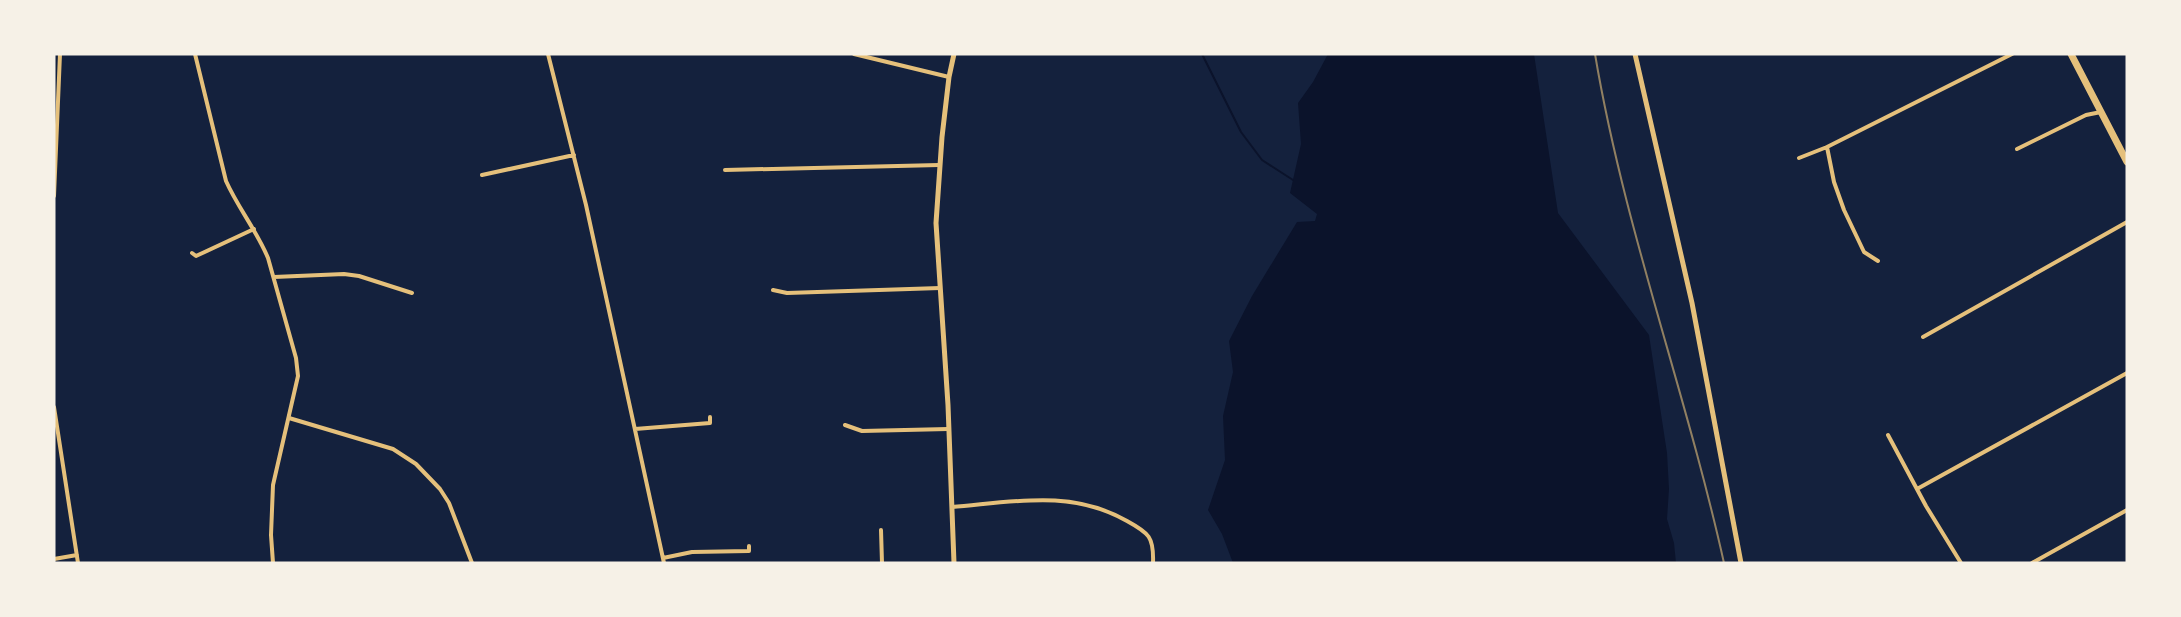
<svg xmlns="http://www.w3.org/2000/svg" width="2181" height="617" font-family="Merriweather,serif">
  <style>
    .water { fill: #0b132b }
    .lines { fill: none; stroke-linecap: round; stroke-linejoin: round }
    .stream { stroke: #0b132b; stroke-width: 2 }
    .minor { stroke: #e5c07b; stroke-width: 4 }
    .tertiary { stroke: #e5c07b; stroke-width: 5 }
    .primary { stroke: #e5c07b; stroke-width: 7 }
    .rail { stroke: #918062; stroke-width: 2 }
  </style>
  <rect width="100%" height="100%" fill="#14213d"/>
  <path class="water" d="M1328 54H1534L1558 213 1649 335 1667 453 1669 489 1667 519 1674 543 1676 563H1233L1222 534 1208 510 1225 460 1223 416 1233 372 1229 341 1252 296 1297 222 1315 221 1317 214 1290 193 1301 144 1298 103 1313 82Z"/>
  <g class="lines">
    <path class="stream" d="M1202 54 1241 132 1262 160 1293 180"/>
    <path class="minor" d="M195 54 226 181C238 208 257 231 268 258L296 358 298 376 273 485 271 535 273 563
      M548 54 586 205 664 563
      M854 54 949 77
      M1827 147 1834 182 1844 210 1864 252 1878 261
      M2017 149 2086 115 2101 112
      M1799 158 1827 147 2012 54
      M725 170 939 165
      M482 175 574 155
      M54 196 60 54
      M192 253 196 256 254 229
      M274 277 344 274 359 276 412 293
      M773 290 787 293 940 288
      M1923 337 2127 222
      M54 407 78 563
      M289 418 393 449 416 464 440 489 449 503 472 563
      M845 425 862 431 948 429
      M635 429 710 423V417
      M1888 435 1926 506 1961 563
      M1917 489 2127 373
      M952 507C1013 502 1071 489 1127 521 1149 533 1154 537 1153 563
      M881 530 882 563
      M663 558 692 552 749 551V546
      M54 559 77 555
      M2032 563 2127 510"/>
    <path class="tertiary" d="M954 54 949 77 942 137 936 223 948 405 954 563
      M1635 54 1692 303 1741 563"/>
    <path class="primary" d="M2071 54 2127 162"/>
    <path class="rail" d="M1595 54C1624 227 1686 392 1724 563"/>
  </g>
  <rect width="2181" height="617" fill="none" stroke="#f6f1e7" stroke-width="111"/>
</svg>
